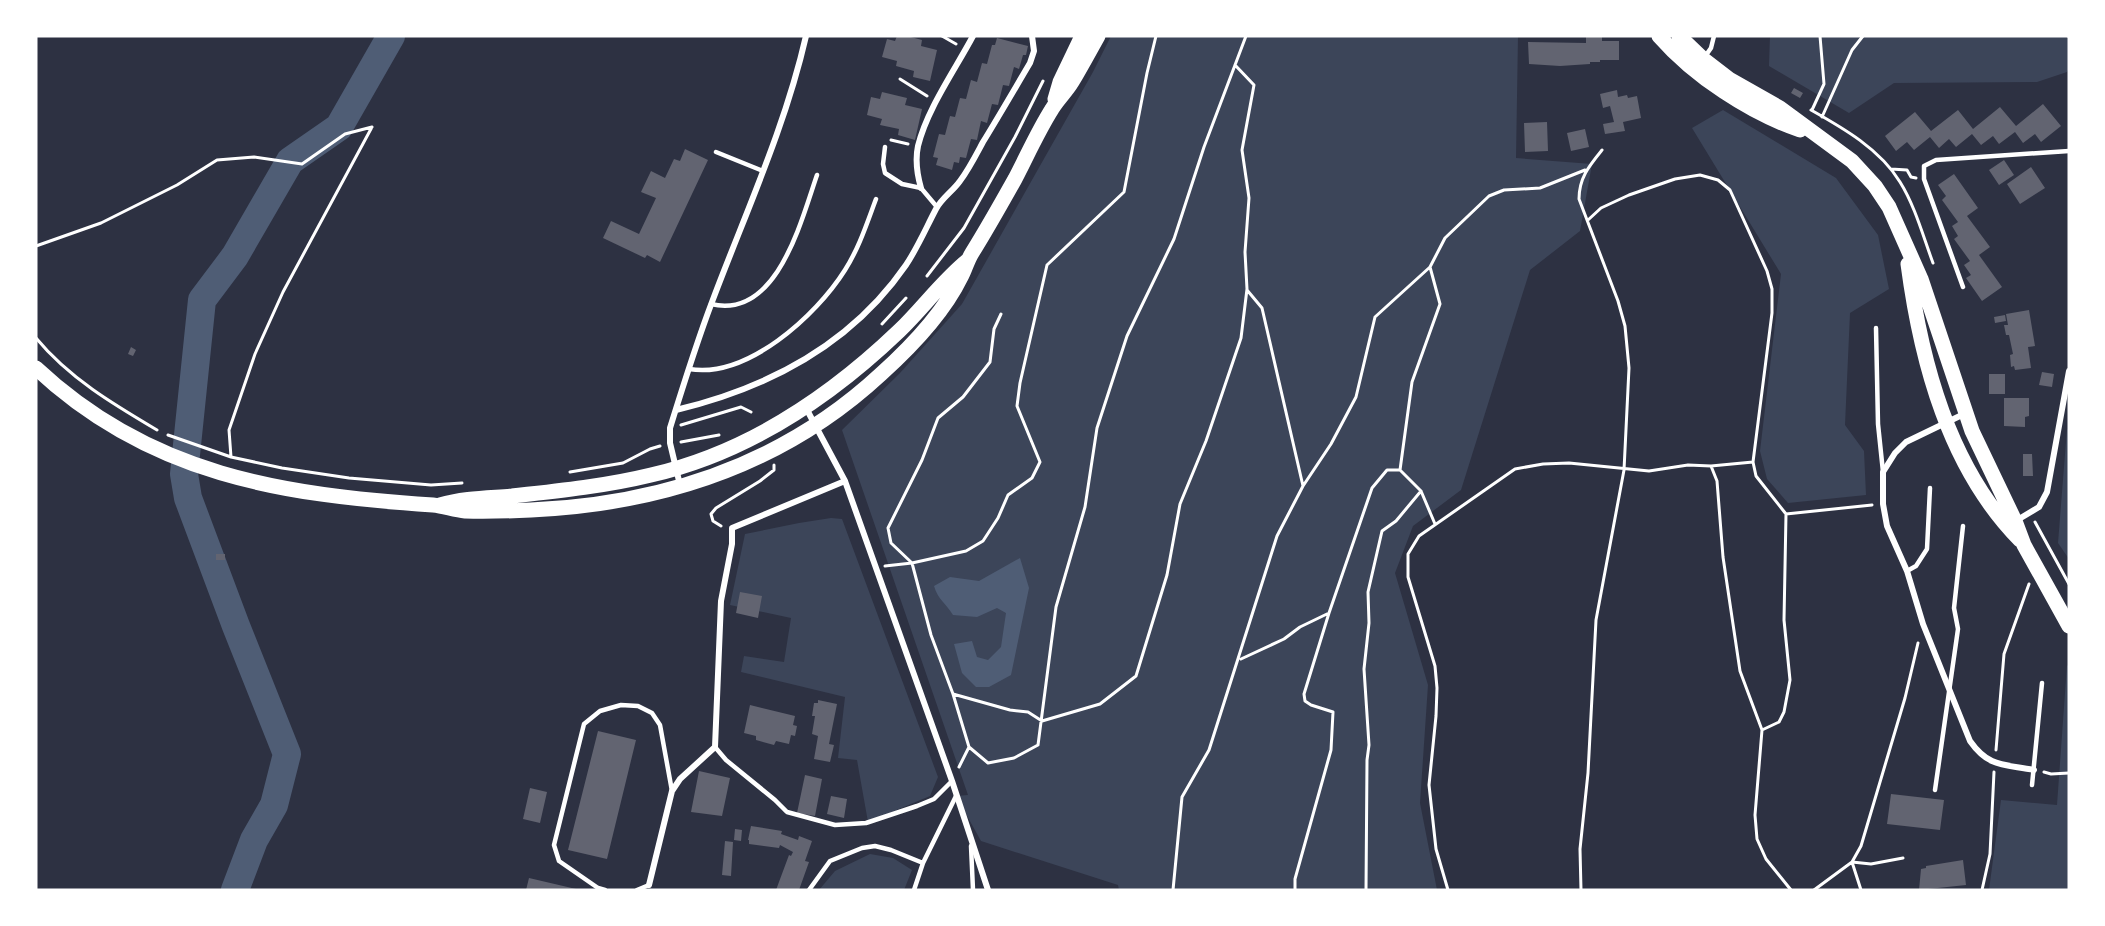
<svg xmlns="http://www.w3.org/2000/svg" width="2105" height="926" font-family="Lato,sans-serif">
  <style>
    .green { fill: #3c4559 }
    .water { fill: #4f5d75 }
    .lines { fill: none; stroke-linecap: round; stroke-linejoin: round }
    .river { stroke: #4f5d75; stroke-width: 28 }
    .building { fill: #626471 }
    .path { stroke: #fff; stroke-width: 3 }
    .service { stroke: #fff; stroke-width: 4.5 }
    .minor { stroke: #fff; stroke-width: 6 }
    .primary { stroke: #fff; stroke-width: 15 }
  </style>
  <rect width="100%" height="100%" fill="#2d3142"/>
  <path class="green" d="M1111 36H1518L1516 158 1592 164 1580 231 1530 270 1461 490 1413 526 1395 573 1428 685 1420 803 1437 890H1119L1118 885 981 841 956 796 968 795 842 430 900 373 962 304 1093 72Z
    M1770 36H2069V68L2067 72 2037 82 1894 83 1849 113 1769 66Z
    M1723 110 1836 178 1878 235 1889 289 1850 313 1845 425 1864 451 1866 495 1788 503 1767 479 1760 451 1781 274 1692 128Z
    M2067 429 2069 431V559L2058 543Z
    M831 518 842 519 938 777 930 796 868 822 857 760 838 758 845 697 741 672 744 656 784 662 791 618 730 605 745 534 799 523Z
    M2067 665 2069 667V890H1989L2001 800 2057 805Z
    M870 854 893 858 912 870 904 890H819L835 871Z"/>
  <path class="water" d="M1020 558 1029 588 1011 675 989 687H976L962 673 954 644 972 641 977 657 988 660 1001 647 1006 613 997 608 977 617 953 615C946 603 938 600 934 586L950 577 979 581Z"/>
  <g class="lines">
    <path class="river" d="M235 890 254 840 274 805 287 754 236 626 188 498 184 474 202 300 235 256 290 161 339 127 391 36"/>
  </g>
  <path class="building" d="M897 36H907L922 40 921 46 937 50 930 81 913 77 914 71 896 66 897 61 882 57 887 39 895 41Z
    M1586 36H1602V41H1619V60H1600V62H1590V64L1560 66 1529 64 1528 42 1586 43Z
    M997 38 1028 46 1026 55H1023L1019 69 1014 67 1009 86 1003 85 998 105 992 104 987 123 981 121 977 140 971 139 966 158 960 157 959 163 954 162 952 170 936 165 938 158 933 157 939 134 945 135 950 116 955 117 960 98 966 99 971 80 977 82 982 63 987 64 992 45H995Z
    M1794 88 1803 93 1800 98 1791 93Z
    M1617 90 1618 97 1627 95 1628 98 1637 96 1641 118 1623 122 1625 131 1605 134 1603 124 1614 122 1610 106 1603 108 1600 94Z
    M882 92 907 98 905 105 922 109 915 140 898 135 899 129 880 125 882 119 867 115 871 97 880 99Z
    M2043 104 2061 126 2041 142 2035 134 2023 143 2015 132 1999 144 1993 136 1981 145 1972 134 1956 147 1949 139 1939 148 1930 137 1914 150 1907 142 1896 151 1885 136 1915 112 1931 131 1958 110 1973 129 2000 107 2016 126Z
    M1547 122 1548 151 1525 152 1524 123Z
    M1585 129 1589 147 1571 151 1567 133Z
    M685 149 708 160 660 262 647 255 645 258 603 238 611 221 639 234 656 198 641 192 651 171 665 178 674 159 680 161Z
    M2004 160 2014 175 1999 185 1989 170Z
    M2031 167 2045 188 2020 204 2007 184Z
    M1954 174 1978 208 1967 216 1990 247 1979 255 2002 287 1982 301 1966 278 1971 275 1964 265 1970 261 1954 239 1958 236 1952 226 1958 222 1942 200 1946 196 1938 185Z
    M2029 310 2035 346 2028 347 2031 368 2015 370 2014 366 2011 367 2010 355 2013 354 2009 335H2006L2004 325H2008L2006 314Z
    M2005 315 2006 321 1995 323 1994 317Z
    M131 347 136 350 133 356 128 354Z
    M2042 372 2054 374 2052 387 2039 385Z
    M1989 374H2005V394H1989Z
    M2004 398H2029V416L2025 417V427L2004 426Z
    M2023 454H2032L2033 476H2023Z
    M216 554H225V560H216Z
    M740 592 762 596 758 618 736 613Z
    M818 700 837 704 829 744 834 745 830 762 814 759 818 736 812 734 815 716H812L814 703H818Z
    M750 705 795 716 793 725 797 726 795 736 791 735 789 744 776 741 774 745 756 740V736L744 733Z
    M598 731 636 740 607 859 568 850Z
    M699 771 730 778 722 816 691 812Z
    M805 775 822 779 815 816 797 813Z
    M530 788 547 792 540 823 523 819Z
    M1891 794 1944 800 1940 830 1887 824Z
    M831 796 847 799 844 818 827 814Z
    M751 826 782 831 781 834 798 840 799 836 812 841 805 861 809 862 799 890H776L789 855 791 856 793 852 780 845 779 848 749 844V840H748Z
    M735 829 742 830 741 841 734 840Z
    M725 841 733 842 731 876 722 875Z
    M1963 860 1966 885 1919 890 1921 869 1926 868V866Z
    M529 878 576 889V890H526Z"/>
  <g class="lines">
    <path class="path" d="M942 36 956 44
      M2068 36H2069
      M900 79 927 96
      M1811 110C1843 128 1880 149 1900 182 1915 206 1923 236 1933 263
      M1812 110 1824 84 1820 36
      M1822 117 1852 50 1863 36
      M891 140 908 144
      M1891 169 1907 170 1911 177 1916 178
      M1588 220 1601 208 1629 195 1675 179 1700 175 1718 180 1730 190 1767 271 1772 289V313L1753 462 1756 476 1786 514 1784 620 1790 680 1784 712 1779 722 1762 730
      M36 246 101 223 177 185 217 160 254 157 302 164 345 134 372 127
      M927 276 964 228 1015 137 1043 81
      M1247 290 1262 308 1303 486
      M1001 314 994 329 990 362 963 397 938 418 922 460 888 528 891 543 912 563 931 635 953 694 969 747 988 763 1014 758 1038 745 1056 607 1085 507 1097 428 1127 336 1174 239 1204 147 1246 36
      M882 324 906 298
      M36 338C69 378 113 404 157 430
      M681 425 741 407 751 412
      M168 435 231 457 282 468 349 478 431 485 462 483
      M681 442 719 435
      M231 457 229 430 255 354 283 292 372 127
      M1711 466 1753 462
      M1400 470 1412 382 1440 304 1430 267
      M570 472 623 463 650 449 660 446
      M1786 514 1872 505
      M2035 522 2069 584
      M721 526 713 521 711 514 716 508 760 481 774 470V465
      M885 566 912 563 966 551 983 541 998 518 1008 495 1032 478 1040 462 1017 406 1020 383 1047 265 1124 192 1147 73 1156 36
      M1241 659 1284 639 1300 627 1329 613 1372 488 1387 470H1400L1421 491 1435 524
      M953 694 1010 710 1028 712 1042 721 1100 704 1136 676 1167 575 1180 504 1206 441 1241 338 1247 289 1245 252 1249 198 1242 150 1254 85 1235 65
      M1996 750 2004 654 2029 584
      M959 767 969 747
      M2044 772 2051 774 2069 773
      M1173 890 1182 797 1209 750 1277 536 1303 486 1331 444 1356 397 1375 317 1430 267 1445 238 1489 196 1504 190 1540 188 1585 170
      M1295 890V879L1331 750 1333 712 1311 705 1305 701 1304 694 1329 613
      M1366 890 1367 760 1369 745 1364 669 1369 623 1368 592 1382 531 1396 521 1421 491
      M1448 890 1436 849 1429 785 1436 716 1437 688 1435 666 1408 577V554L1419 536 1515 469 1543 464 1569 463 1649 471 1688 465 1711 466 1717 481 1723 557 1740 671 1762 730 1755 815 1757 839 1766 859 1791 890
      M1581 890 1580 849 1588 773 1596 620 1624 470 1629 368 1625 326 1618 301 1579 199C1579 178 1589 166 1602 150
      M1814 890 1852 862 1861 846 1905 698 1918 643
      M1861 890 1852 862 1871 864 1903 858
      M1982 890 1990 854 1994 772"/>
    <path class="service" d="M1704 58 1711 48 1714 36
      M885 147 883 164 885 173 902 184 921 188 937 207
      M716 152 763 171
      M1963 287 1924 179V166L1936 160 2069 151
      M711 304C777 320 801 221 817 175
      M1876 328 1878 424 1883 472
      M689 369C747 379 816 316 845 270 859 248 867 223 876 199
      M1907 571 1916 566 1927 549 1930 488
      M715 747 726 760 775 800 787 812 835 825 866 823 917 806 934 799 952 781
      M2032 785 2042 683
      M1935 790 1958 629 1954 608 1963 526
      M971 846 973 890
      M605 890 598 888 559 861 554 845 584 724 600 711 621 705 638 706 652 713 660 725 672 791
      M637 890 649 885
      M809 890 830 861 862 848 875 846 891 850 923 863
      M914 890 923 863 956 796"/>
    <path class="minor" d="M921 188C917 174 915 160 918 146 927 109 955 70 973 36
      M806 408 845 481 952 781 988 890
      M676 410C768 388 851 345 906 265 918 247 926 228 936 209 942 198 953 191 960 181 969 169 976 155 983 142 999 116 1014 90 1030 63L1034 51 1032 36
      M1964 414 1906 442 1895 453 1883 472V504L1887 526 1907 571 1923 624 1970 741C1989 768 2004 764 2034 770
      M680 485 670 443V428C683 386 696 344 712 302 745 214 785 128 806 36
      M2014 522 2039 507 2047 492 2069 371
      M649 885 672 791 680 779 715 747 721 601 732 544V528L845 481"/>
    <path class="primary" d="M1659 36C1694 76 1750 113 1800 130
      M1679 36 1703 59 1729 79 1780 108 1852 161 1875 186 1889 207 1921 279 1972 431 2015 521 2024 545 2069 626
      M1055 99 1060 82 1082 36
      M1908 264C1921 362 1949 468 2020 540
      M36 368C150 475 282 495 433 505 444 506 454 510 465 511 487 512 510 511 531 510 662 504 784 464 881 374 911 347 943 314 961 277 965 270 967 261 972 253 987 229 1001 204 1015 179 1027 156 1038 131 1052 109 1058 99 1066 92 1072 82 1081 67 1089 52 1098 36
      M440 505C464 498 488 498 512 496 558 491 606 486 651 475 747 453 828 399 899 331 923 308 942 281 968 260"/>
  </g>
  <rect width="2105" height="926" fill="none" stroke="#ffffff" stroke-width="75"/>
</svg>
